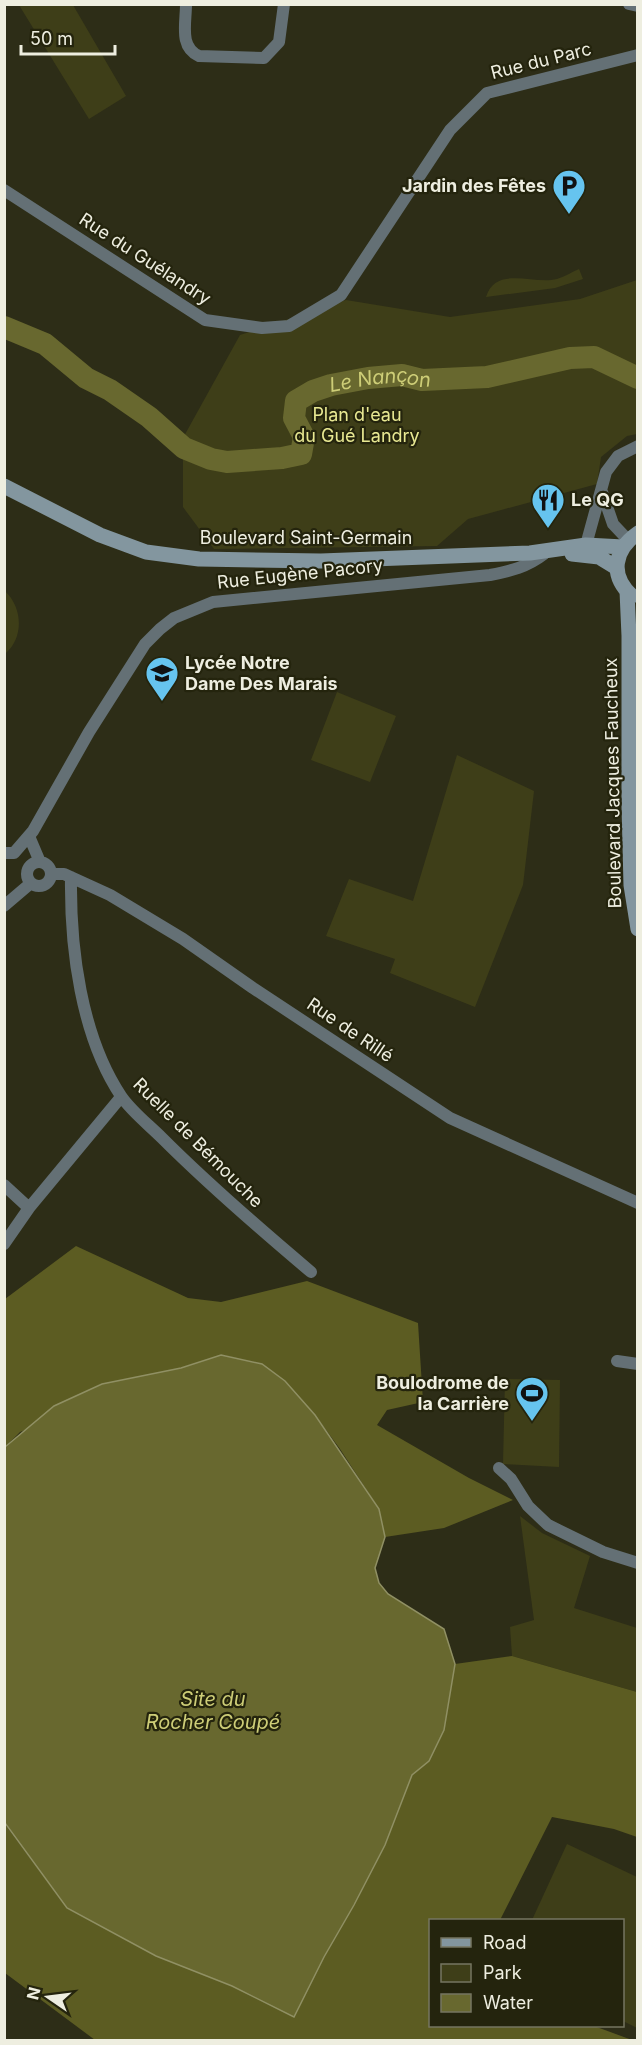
<svg xmlns="http://www.w3.org/2000/svg" width="642" height="2045" font-family="Inter,sans-serif">
  <style>
    .green { fill: #3e3e18 }
    .forest { fill: #5c5c22 }
    .water { fill: #68682f; stroke: #909064; stroke-width: 1.5 }
    .lines { fill: none; stroke-linecap: round; stroke-linejoin: round }
    .river { stroke: #68682f; stroke-width: 22 }
    .street { stroke: #647075; stroke-width: 12 }
    .secondary { stroke: #83969f; stroke-width: 15 }
    .labels { text-anchor: middle; stroke-width: 4.5; stroke-linejoin: round; paint-order: stroke }
    .street-label { font-size: 18px; fill: #eeeee0; stroke: #24240d }
    .poi-label { font-size: 18px; font-weight: bold; fill: #eeeee0; stroke: #24240d; text-anchor: end }
    .park-label { font-size: 18px; fill: #e8e892; stroke: #24240d }
    .water-label { font-size: 20px; font-style: italic; fill: #cdcd77; stroke: #24240d }
  </style>
  <rect width="100%" height="100%" fill="#2d2d17"/>
  <path class="green" d="M19 5H73L126 96 89 119Z
    M579 269 583 279 555 288 486 297C496 265 533 285 557 279 564 277 572 272 579 269Z
    M637 280V434L627 436 601 457 597 484 468 519 437 546 214 549 183 507V438L240 335 346 300 450 317 580 299Z
    M5 591C23 608 24 638 5 654Z
    M337 692 396 716 370 782 311 760Z
    M457 755 534 791 523 885 475 1007 390 973 395 959 326 936 349 879 413 901Z
    M505 1379 560 1380 559 1467 503 1464Z
    M520 1516 542 1533 590 1556 574 1608 637 1628V1692L512 1656 510 1627 534 1620Z
    M567 1844 637 1877V2028L623 2021 622 1920H532Z"/>
  <path class="forest" d="M76 1246 188 1298 221 1302 307 1281 418 1323 423 1402 387 1410 377 1425 469 1478 513 1500 444 1528 385 1537 379 1509 340 1449 315 1415 285 1381 262 1364 222 1355 181 1368 20 1432 5 1447V1299Z
    M512 1656 637 1692V1837L614 1829 552 1817 500 1920H430V2026H594L632 2040H95L5 1973 4 1823 67 1908 156 1956 232 1986 294 2017 324 1957 354 1905 385 1845 412 1775 429 1761 444 1730 455 1664Z"/>
  <path class="water" d="M221 1355 262 1364 285 1381 315 1415 379 1509 385 1537 375 1568 379 1583 388 1594 444 1629 455 1664 444 1730 429 1761 412 1775 385 1845 354 1905 324 1957 294 2017 232 1986 156 1956 67 1908 5 1823V1447L54 1406 102 1384 181 1368Z"/>
  <g class="lines">
    <path class="river" id="s1" d="M4 327 45 344 86 378 110 390 149 417 184 448 211 459 227 462 282 458 301 454 304 437 294 418 296 401 313 391 331 385 368 378 402 375 422 380 487 377 570 358 594 357 638 378"/>
    <path class="street" d="M186 4C186 24 179 47 199 56L264 58 279 42 284 4
      M629 4 638 6
      M4 190 205 320 262 328 289 326 341 295 450 130 487 93 638 55
      M602 492 613 524 628 540
      M586 545 606 472 618 456 638 446
      M29 836 40 862
      M4 853H14L33 831 89 732 145 644 160 629 174 618 213 602 490 575C511 571 527 567 544 554
      M27 874a12 12 0 1 1 24 0a12 12 0 1 1-24 0Z
      M51 874H64L110 895 183 939 253 988 450 1118 638 1203
      M71 877C70 948 81 1036 121 1096 131 1111 149 1125 162 1138 210 1186 260 1229 311 1272
      M4 906 31 883
      M4 1185 29 1208
      M4 1244 29 1208 121 1097
      M617 1361 638 1364
      M499 1468 511 1479 528 1506 548 1525 603 1552 638 1563"/>
    <path class="secondary" d="M4 486 100 535 146 552 199 559 321 561 530 553 586 545 623 547
      M572 554 599 557 617 568
      M627 591 629 636V806L631 885 638 929
      M632 596C609 575 614 550 638 533"/>
  </g>
  <defs>
    <symbol id="parking-pin" viewBox="-11 -11 22 30"><path d="M0 17L-7.5 6A9.5 9.5 0 1 1 7.5 6Z" fill="#66c4ef" stroke="#24240d"/><path d="M-3.5-5.5H1a3.5 3.5 0 0 1 0 7H-1V5.5H-3.5ZM-1-3.4V-.6H.8a1.4 1.4 0 0 0 0-2.8Z" fill="#111"/></symbol>
    <symbol id="restaurant-pin" viewBox="-11 -11 22 30"><path d="M0 17L-7.5 6A9.5 9.5 0 1 1 7.5 6Z" fill="#66c4ef" stroke="#24240d"/><path d="M-5-6h1v4h1v-4h1v4h1v-4h1v5L-1.5 .5V6h-2V.5L-5-1ZM5-6V6H3V1.5H1.5Q1.5-4 5-6Z" fill="#111"/></symbol>
    <symbol id="school-pin" viewBox="-11 -11 22 30"><path d="M0 17L-7.5 6A9.5 9.5 0 1 1 7.5 6Z" fill="#66c4ef" stroke="#24240d"/><path d="M0-5L7-2L0 1L-7-2ZM-4 1L0 2.5L4 1V4Q0 6-4 4Z" fill="#111"/></symbol>
    <symbol id="stadium-pin" viewBox="-11 -11 22 30"><path d="M0 17L-7.5 6A9.5 9.5 0 1 1 7.5 6Z" fill="#66c4ef" stroke="#24240d"/><path d="M0-5a6.5 5 0 1 0 0 10a6.5 5 0 1 0 0-10ZM-3.5-1.8h7v3.6h-7Z" fill="#111"/></symbol>
  </defs>
  <g fill-rule="evenodd">
    <use href="#parking-pin" x="550" y="167" width="38" height="52"/>
    <use href="#restaurant-pin" x="529" y="481" width="38" height="52"/>
    <use href="#school-pin" x="143" y="654" width="38" height="52"/>
    <use href="#stadium-pin" x="513" y="1374" width="38" height="52"/>
  </g>
  <g class="labels">
    <g class="street-label">
      <text transform="translate(541 61) rotate(-14)" y="6">Rue du Parc</text>
      <text transform="translate(145 259) rotate(33)" y="6">Rue du Guélandry</text>
      <text x="306" y="544">Boulevard Saint-Germain</text>
      <text transform="translate(300 574) rotate(-6)" y="6">Rue Eugène Pacory</text>
      <text transform="translate(613 783) rotate(-91)" y="6">Boulevard Jacques Faucheux</text>
      <text transform="translate(350 1030) rotate(34)" y="6">Rue de Rillé</text>
      <text transform="translate(198 1143) rotate(45)" y="6">Ruelle de Bémouche</text>
    </g>
    <g class="poi-label">
      <text x="546" y="192">Jardin des Fêtes</text>
      <text x="571" y="506" text-anchor="start">Le QG</text>
      <text x="185" y="669" text-anchor="start">Lycée Notre<tspan x="185" dy="21">Dame Des Marais</tspan></text>
      <text x="509" y="1389">Boulodrome de<tspan x="509" dy="21">la Carrière</tspan></text>
    </g>
    <g class="park-label">
      <text x="357" y="421">Plan d'eau<tspan x="357" dy="21">du Gué Landry</tspan></text>
    </g>
    <g class="water-label">
      <text dy="7" stroke="none"><textPath href="#s1" startOffset="483">Le Nançon</textPath></text>
      <text x="213" y="1706">Site du<tspan x="213" dy="23">Rocher Coupé</tspan></text>
    </g>
  </g>
  <rect width="642" height="2045" fill="none" stroke="#eeeee0" stroke-width="12"/>
  <rect x="429" y="1919" width="195" height="108" fill="#24240d" stroke="#757561" stroke-width="1.5"/>
  <rect x="441" y="1938" width="30" height="9" fill="#83969f" stroke="#757561" stroke-width="1.5"/>
  <text x="483" y="1949" font-size="18" fill="#eeeee0">Road</text>
  <rect x="441" y="1964" width="30" height="18" fill="#3e3e18" stroke="#757561" stroke-width="1.5"/>
  <text x="483" y="1979" font-size="18" fill="#eeeee0">Park</text>
  <rect x="441" y="1994" width="30" height="18" fill="#68682f" stroke="#757561" stroke-width="1.5"/>
  <text x="483" y="2009" font-size="18" fill="#eeeee0">Water</text>
  <g transform="translate(48 1997) rotate(284)" stroke="#24240d" stroke-width="4.5" paint-order="stroke">
  <path d="M0-4.5L10 22L0 15L-10 22Z" fill="#eeeee0"/>
  <text y="-9" font-size="16" font-weight="bold" text-anchor="middle" fill="#eeeee0">N</text>
  </g>
  <path d="M21 45v9h94v-9" fill="none" stroke="#eeeee0" stroke-width="3"/>
  <text x="30" y="45" font-size="18" fill="#eeeee0" stroke="#24240d" stroke-width="4.5" paint-order="stroke">50 m</text>
</svg>
